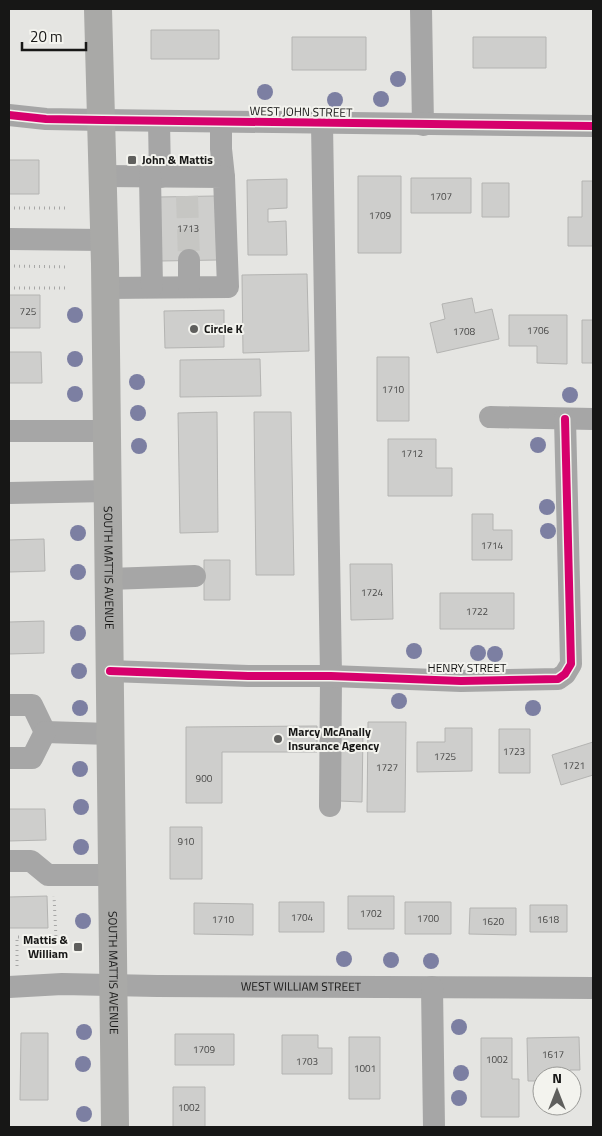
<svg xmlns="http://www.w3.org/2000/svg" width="602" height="1136" font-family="'Titillium Web',sans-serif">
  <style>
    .building { fill: #cececc; stroke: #b4b4b2 }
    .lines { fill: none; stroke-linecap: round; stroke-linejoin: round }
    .minor-tunnel { stroke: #c6c6c3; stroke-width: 22; stroke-dasharray: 22 11; stroke-linecap: butt }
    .path { stroke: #a7a7a6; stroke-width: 3; stroke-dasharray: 1 4; stroke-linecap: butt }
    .minor { stroke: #a6a6a6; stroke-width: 22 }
    .major { stroke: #a9a9a7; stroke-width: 28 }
    .cycleway-casing { stroke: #f3f3ee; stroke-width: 11 }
    .cycleway { stroke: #d6006c; stroke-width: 8 }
    .tree { fill: #7c7fa2 }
    .poi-dot { fill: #5f5f5d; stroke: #f3f3ee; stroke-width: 2 }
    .labels { text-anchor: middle; stroke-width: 4; stroke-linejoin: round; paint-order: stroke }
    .number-label { font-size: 10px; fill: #474746 }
    .street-label { font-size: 12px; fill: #171716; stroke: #f3f3ee }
    .poi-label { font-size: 12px; font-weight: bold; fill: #171716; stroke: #f3f3ee; text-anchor: start }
  </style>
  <rect width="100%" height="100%" fill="#e5e5e2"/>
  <path class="building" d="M151 30H219V59H151Z
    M292 37H366V70H292Z
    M473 37H546V68H473Z
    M9 160H39V194H9Z
    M358 176H401V253H358Z
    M411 178H471V213H411Z
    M287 179V208L268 209V222L286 221 287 255H248L247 180Z
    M582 181H593V246H568V217H582Z
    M482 183H509V217H482Z
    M215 196 217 260 161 261 159 197Z
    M307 274 309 351 243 353 242 275Z
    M9 295H40V328H9Z
    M472 298 475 313 492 309 499 339 437 353 430 323 445 319 442 304Z
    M224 310V347L165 348 164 311Z
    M509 315H567V364L537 363V346H509Z
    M582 320H593V363H582Z
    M9 352H41L42 383H9Z
    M377 357H409V421H377Z
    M260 359 261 396 180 397V360Z
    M217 412 218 532 180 533 178 413Z
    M254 412H291L294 575H256Z
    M388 439H436V468H452V496H388Z
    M472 514H493V530H512V560H472Z
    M44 539 45 571 9 572V540Z
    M204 560H230V600H204Z
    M350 564H392L393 619 351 620Z
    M440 593H514V629H440Z
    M44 621V653L9 654V622Z
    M368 722H406L405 812H367Z
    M317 726V752H222V803H186V727Z
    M445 728H472V771L417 772V742H445Z
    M499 729H530V773H499Z
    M341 731 363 732 362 802 340 801Z
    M593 742V775L561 785 552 755Z
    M9 809H45L46 840 9 841Z
    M170 827H202V879H170Z
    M47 896 48 928H9V897Z
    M348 896H394V929H348Z
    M279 902H324V932H279Z
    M405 902H451V934H405Z
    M194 903 253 904V935L194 934Z
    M530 905H567V932H530Z
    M470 908H516V935L469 934Z
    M21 1033H48V1100H20Z
    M175 1034H234V1065H175Z
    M282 1035H318V1048H332V1074H282Z
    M349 1037H380V1099H349Z
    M579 1037 580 1070H570V1076H542V1081H528L527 1038Z
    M481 1038H512V1079H519V1117H481Z
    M173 1087H205V1127H173Z"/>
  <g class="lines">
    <path class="minor-tunnel" d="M187 196 189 260"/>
    <path class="path" d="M9 208H66
      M9 266 68 267
      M9 288H68
      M17 966V937L56 938 54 896"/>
    <g class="minor">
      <path d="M421 9 423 125"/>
      <path d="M9 115 46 119 102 120 593 126"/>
      <path d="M159 121 160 177"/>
      <path d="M221 122V149L224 177"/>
      <path d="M322 124 331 676 330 806"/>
      <path d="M103 176 224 177 228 287 105 288"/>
      <path d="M150 176 152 287"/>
      <path d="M9 239 105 240"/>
      <path d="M189 260V287"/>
      <path d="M490 417 593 419"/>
      <path d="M9 431H107"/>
      <path d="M9 493 108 491"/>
      <path d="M109 579 195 576"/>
      <path d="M110 671 248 676H331L461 681 558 679 565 674 571 664 565 419"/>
      <path d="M9 705H32L45 732"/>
      <path d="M45 732 110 734"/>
      <path d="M9 758H32L45 732"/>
      <path d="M9 861H31L48 875H112"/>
      <path id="s1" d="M9 987 62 984 157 986 593 988"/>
      <path d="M432 987 434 1127"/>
    </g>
    <path class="major" id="s2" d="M98 9 105 264 115 1127"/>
    <defs>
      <path id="cycleway" d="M9 115 46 119 102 120 593 126
        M110 671 248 676H331L461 681 558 679 565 674 571 664 565 419"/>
    </defs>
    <use href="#cycleway" class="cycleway-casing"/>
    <use href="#cycleway" class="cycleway"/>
  </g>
  <g class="tree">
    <circle cx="398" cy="79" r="8"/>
    <circle cx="265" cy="92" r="8"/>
    <circle cx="381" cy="99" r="8"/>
    <circle cx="335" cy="100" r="8"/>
    <circle cx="75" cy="315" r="8"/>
    <circle cx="75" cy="359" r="8"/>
    <circle cx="137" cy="382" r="8"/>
    <circle cx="75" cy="394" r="8"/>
    <circle cx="570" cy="395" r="8"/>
    <circle cx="138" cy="413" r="8"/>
    <circle cx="538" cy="445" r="8"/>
    <circle cx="139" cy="446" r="8"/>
    <circle cx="547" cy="507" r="8"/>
    <circle cx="548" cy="531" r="8"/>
    <circle cx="78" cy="533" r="8"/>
    <circle cx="78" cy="572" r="8"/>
    <circle cx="78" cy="633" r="8"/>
    <circle cx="414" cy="651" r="8"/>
    <circle cx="478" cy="653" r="8"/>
    <circle cx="495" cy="654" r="8"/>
    <circle cx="79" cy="671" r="8"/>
    <circle cx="399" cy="701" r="8"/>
    <circle cx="80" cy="708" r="8"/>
    <circle cx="533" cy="708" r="8"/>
    <circle cx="80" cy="769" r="8"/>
    <circle cx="81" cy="807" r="8"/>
    <circle cx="81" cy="847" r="8"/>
    <circle cx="83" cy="921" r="8"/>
    <circle cx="344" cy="959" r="8"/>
    <circle cx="391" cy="960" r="8"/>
    <circle cx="431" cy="961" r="8"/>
    <circle cx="459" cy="1027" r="8"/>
    <circle cx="84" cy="1032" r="8"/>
    <circle cx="83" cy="1064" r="8"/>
    <circle cx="461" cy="1073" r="8"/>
    <circle cx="459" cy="1098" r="8"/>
    <circle cx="84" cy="1114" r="8"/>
  </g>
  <g class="poi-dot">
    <rect x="127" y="155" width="10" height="10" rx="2.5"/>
    <circle cx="194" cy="329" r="5"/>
    <circle cx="278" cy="739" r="5"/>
    <rect x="73" y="942" width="10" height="10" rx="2.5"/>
  </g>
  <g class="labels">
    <g class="number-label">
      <text x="441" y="200">1707</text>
      <text x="380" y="219">1709</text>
      <text x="188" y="232">1713</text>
      <text x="28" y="315">725</text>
      <text x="538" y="334">1706</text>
      <text x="464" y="335">1708</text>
      <text x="393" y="393">1710</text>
      <text x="412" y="457">1712</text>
      <text x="492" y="549">1714</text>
      <text x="372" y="596">1724</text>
      <text x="477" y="615">1722</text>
      <text x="514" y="755">1723</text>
      <text x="445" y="760">1725</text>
      <text x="574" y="769">1721</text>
      <text x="387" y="771">1727</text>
      <text x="204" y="782">900</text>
      <text x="186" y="845">910</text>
      <text x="371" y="917">1702</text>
      <text x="302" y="921">1704</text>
      <text x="428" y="922">1700</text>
      <text x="223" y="923">1710</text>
      <text x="548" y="923">1618</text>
      <text x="493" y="925">1620</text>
      <text x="204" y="1053">1709</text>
      <text x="553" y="1058">1617</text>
      <text x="497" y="1063">1002</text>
      <text x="307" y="1065">1703</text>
      <text x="365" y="1072">1001</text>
      <text x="189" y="1111">1002</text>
    </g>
    <g class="street-label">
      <text transform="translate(301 112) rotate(1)" y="4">WEST JOHN STREET</text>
      <text dy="4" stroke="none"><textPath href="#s2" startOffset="559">SOUTH MATTIS AVENUE</textPath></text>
      <text x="467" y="672">HENRY STREET</text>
      <text dy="4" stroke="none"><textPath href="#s2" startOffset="964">SOUTH MATTIS AVENUE</textPath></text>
      <text dy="4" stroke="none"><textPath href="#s1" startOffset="292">WEST WILLIAM STREET</textPath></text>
    </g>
    <g class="poi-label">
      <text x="142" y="164">John &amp; Mattis</text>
      <text x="204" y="333">Circle K</text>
      <text x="288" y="736">Marcy McAnally<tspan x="288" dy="14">Insurance Agency</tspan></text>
      <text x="68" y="944" text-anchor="end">Mattis &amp;<tspan x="68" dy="14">William</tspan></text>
    </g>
  </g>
  <rect width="602" height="1136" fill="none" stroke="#171716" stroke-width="20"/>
  <g transform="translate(557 1091)"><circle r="24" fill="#f3f3ee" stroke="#9b9b98"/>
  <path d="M0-4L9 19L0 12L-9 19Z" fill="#5f5f5d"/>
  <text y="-8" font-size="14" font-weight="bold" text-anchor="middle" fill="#171716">N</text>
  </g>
  <path d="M22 42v8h64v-8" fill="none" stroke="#171716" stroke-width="2.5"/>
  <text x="30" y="42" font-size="15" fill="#171716" stroke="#f3f3ee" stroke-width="4" paint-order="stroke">20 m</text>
</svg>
